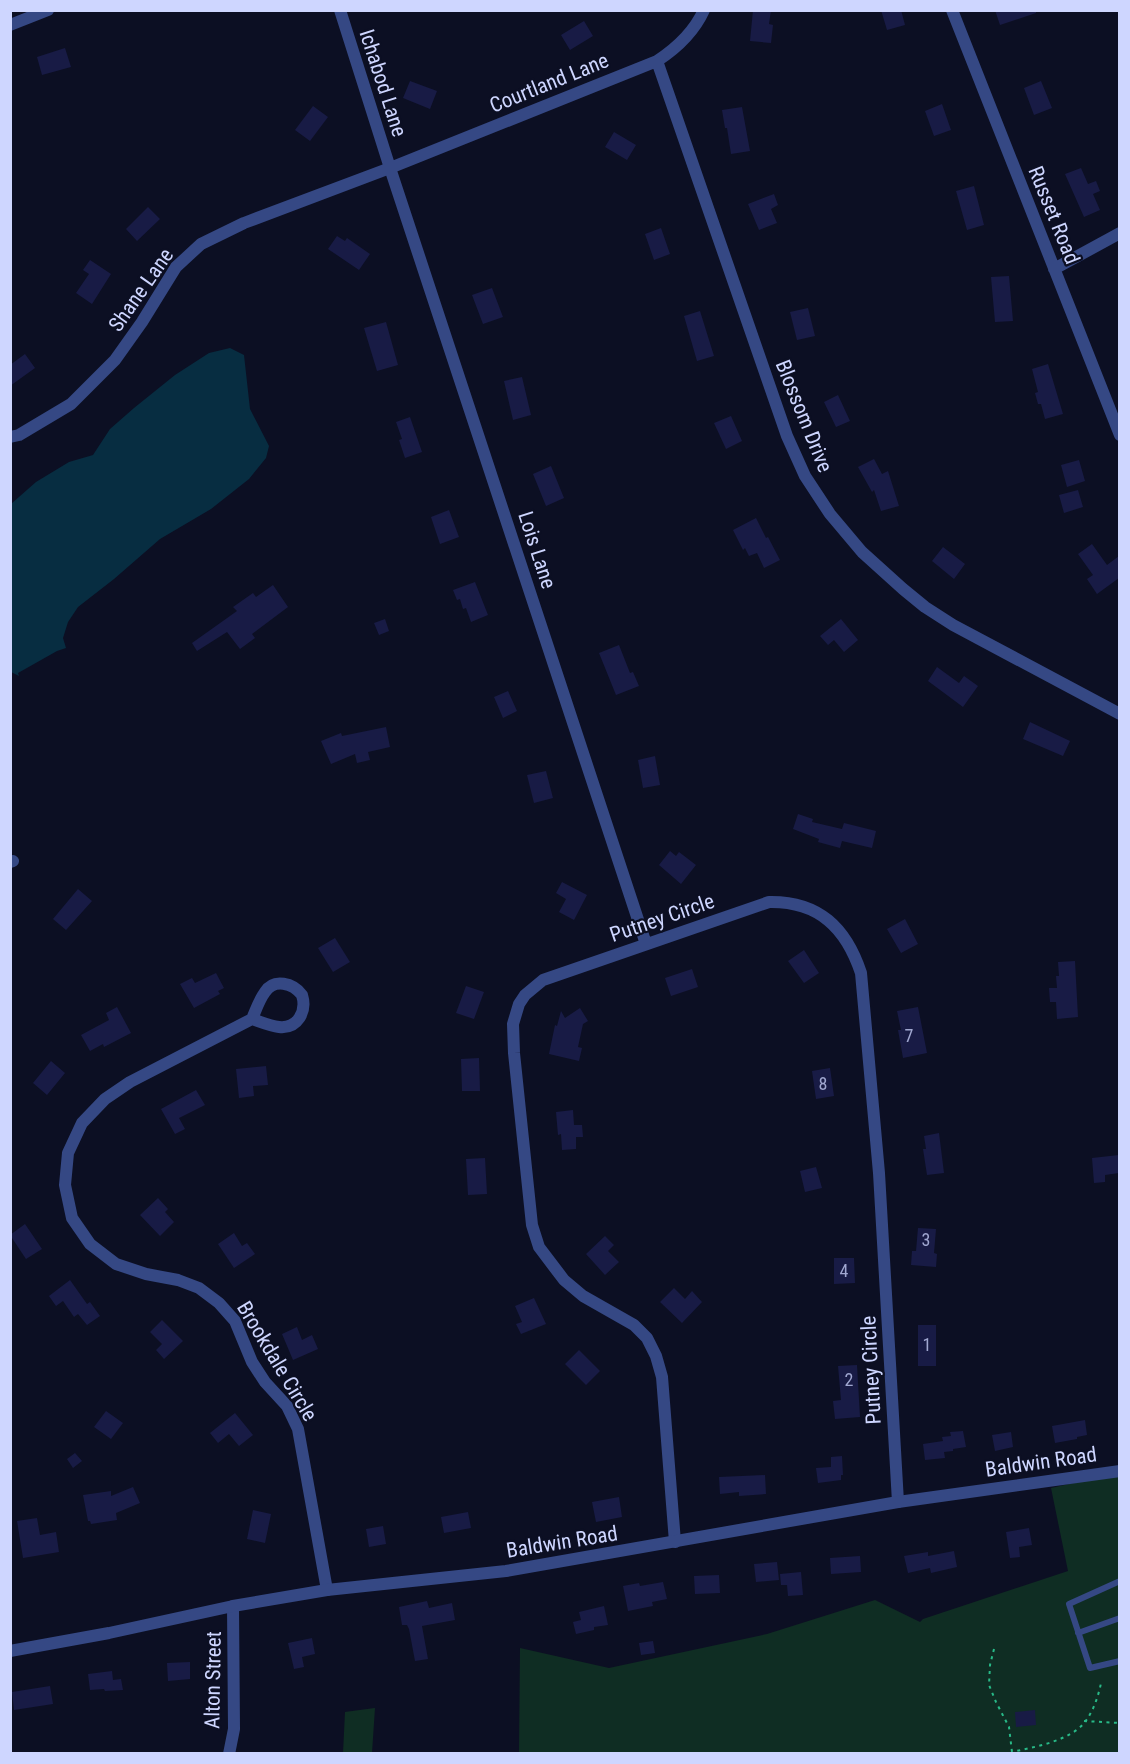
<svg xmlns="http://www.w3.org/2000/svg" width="1130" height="1764" font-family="'Roboto Condensed',sans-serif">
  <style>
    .green { fill: #0f2d23 }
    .water { fill: #072d41 }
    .building { fill: #181b45 }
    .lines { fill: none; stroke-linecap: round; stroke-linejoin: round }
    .path { stroke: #28b987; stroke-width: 2; stroke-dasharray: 3 4.5; stroke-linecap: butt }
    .service { stroke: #354884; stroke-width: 6 }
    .minor { stroke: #354884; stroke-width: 12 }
    .tertiary { stroke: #354884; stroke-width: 12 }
    .labels { text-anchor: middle; stroke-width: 4.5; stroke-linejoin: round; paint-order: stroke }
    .number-label { font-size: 18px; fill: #a0a7d0 }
    .street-label { font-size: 21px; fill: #ced6ff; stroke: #0c0f23 }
  </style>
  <rect width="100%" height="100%" fill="#0c0f23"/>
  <path class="green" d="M1119 1473V1753L519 1754 520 1648 609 1668 767 1634 875 1600 920 1622 923 1619 1068 1571 1051 1488Z
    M375 1708 372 1753H343L345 1712Z"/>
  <path class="water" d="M230 348 244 355 250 409 269 446 266 458 249 479 211 509 160 539 114 579 78 607 68 622 63 638 66 648 57 651 18 673 19 676 11 672V504L36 482 69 462 93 455 110 429 134 408 175 375 209 353Z"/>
  <path class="building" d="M753 10H771L769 24 773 25 771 43 750 41Z
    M881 10H901L905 25 887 30Z
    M995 10H1036V13L1000 25Z
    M584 21 593 36 570 50 561 35Z
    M65 48 71 67 42 75 37 57Z
    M410 81 437 91 430 109 403 98Z
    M1041 81 1052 108 1034 115 1024 88Z
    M942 104 951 130 934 136 925 111Z
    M313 106 328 117 310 141 295 130Z
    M742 107 750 151 731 154 727 128H725L722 110Z
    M614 132 636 145 627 160 605 147Z
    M1081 168 1088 184 1096 181 1100 191 1093 194 1100 210 1084 217 1065 174Z
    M974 186 984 225 967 230 956 191Z
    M774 194 778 205 771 209 777 223 759 230 748 204Z
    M148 207 160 219 137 241 126 229Z
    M661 228 670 254 654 260 645 234Z
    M337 236 345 241 347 238 370 254 359 270 328 249Z
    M90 260 111 274 92 304 76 293 89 274 83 270Z
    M1009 276 1013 321 995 322 991 277Z
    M492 288 503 317 483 324 472 295Z
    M808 308 815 336 797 340 790 312Z
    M700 311 714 356 697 361 684 316Z
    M386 322 398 365 377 371 364 328Z
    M25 354 35 368 10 386V365Z
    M1048 364 1063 414 1045 419 1041 404H1038L1035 393 1038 392 1032 369Z
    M522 377 531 415 513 420 504 381Z
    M838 395 850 421 836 427 824 402Z
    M731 416 742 441 726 449 714 423Z
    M410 417 422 452 405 458 399 440 402 439 396 422Z
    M874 459 882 474 888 471 899 506 881 511 874 490 872 492 858 467Z
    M1079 460 1085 481 1067 487 1061 465Z
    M551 466 564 498 546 506 533 474Z
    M1078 490 1083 507 1064 513 1059 495Z
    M449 510 459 537 440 544 431 517Z
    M756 518 766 538 768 537 780 560 764 568 757 553 749 556 745 548 743 550 733 530Z
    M1092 544 1107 565 1119 556V578L1097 594 1087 579 1093 575 1078 554Z
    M943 547 965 564 954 579 932 561Z
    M475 582 488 615 471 622 466 608 463 609 460 599 457 600 453 590Z
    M273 585 288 607 252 634 255 638 240 649 227 632 197 651 192 643 237 611 233 607 253 593 256 597Z
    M385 619 389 631 379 635 374 623Z
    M841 619 858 640 844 652 834 640 828 645 820 636Z
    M619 645 630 673 633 672 639 686 616 695 599 653Z
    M937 667 959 683 964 676 978 686 963 707 928 681Z
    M508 691 517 711 503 718 494 697Z
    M1030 722 1070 741 1063 756 1023 739Z
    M386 727 390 747 368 752 370 760 357 763 355 754 331 764 321 741 341 733 342 736Z
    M655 756 660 785 643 788 638 760Z
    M546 771 553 798 534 803 527 775Z
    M798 814 813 819 812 822 842 829 844 823 876 831 872 848 842 841 840 848 818 842 819 839 793 829Z
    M670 851 676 856 679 852 696 865 681 884 659 865Z
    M562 882 587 895 574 920 559 912 566 899 556 893Z
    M78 889 92 901 66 930 53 919Z
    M905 919 918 944 901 953 887 929Z
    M335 938 350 962 333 972 318 948Z
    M804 950 819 973 804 983 788 961Z
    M1075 961 1078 1017 1057 1019 1056 1002H1050L1049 988H1057L1056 976H1059L1058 962Z
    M692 969 698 987 671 996 665 978Z
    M216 973 224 988 218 991 220 994 194 1008 180 984 192 978 195 983Z
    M466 986 484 992 474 1019 456 1013Z
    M117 1007 131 1033 104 1047 103 1044 90 1051 81 1035 109 1020 106 1013Z
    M918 1007 927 1053 903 1058 898 1030H901L897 1011Z
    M580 1008 588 1021 583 1024 578 1047 582 1048 579 1061 549 1054 555 1025 557 1026 561 1011 565 1018Z
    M479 1058 480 1091H462L461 1059Z
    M51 1061 65 1073 47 1095 33 1083Z
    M266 1066 268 1085 253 1086 254 1096 239 1098 236 1069Z
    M830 1068 834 1096 816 1099 812 1071Z
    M196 1090 205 1105 179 1118 185 1129 175 1134 161 1109Z
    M573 1110 574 1125H582L583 1137H576V1149L562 1150 561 1134 558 1135 556 1112Z
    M939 1133 944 1173 927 1175 923 1149H926L924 1136Z
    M1119 1155V1173L1105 1175V1182L1094 1183 1092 1158Z
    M485 1158 487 1194 468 1195 466 1159Z
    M816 1167 822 1188 805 1192 800 1171Z
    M158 1198 168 1209 165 1212 174 1222 160 1236 140 1215Z
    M25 1224 42 1249 26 1259 10 1235Z
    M918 1228 936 1229 934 1253 937 1254 936 1267 911 1265 912 1251H916Z
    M234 1233 242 1246 247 1243 255 1254 234 1268 218 1244Z
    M605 1236 614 1245 608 1251 619 1262 605 1275 586 1254Z
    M834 1258H854L855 1283 834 1284Z
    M70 1280 87 1304 90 1302 100 1316 87 1325 78 1314 74 1317 63 1301 56 1306 49 1296Z
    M674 1288 685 1299 692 1291 702 1302 682 1323 660 1302Z
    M534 1298 546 1324 521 1334 516 1324 522 1322 515 1306Z
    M162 1320 183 1341 164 1359 156 1350 162 1344 150 1332Z
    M918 1325H936V1366H918Z
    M297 1327 302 1340 312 1335 318 1349 293 1360 282 1334Z
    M579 1350 600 1371 586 1385 565 1364Z
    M857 1365 860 1417 835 1419 833 1401 841 1400 838 1366Z
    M106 1411 123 1423 111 1439 94 1427Z
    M235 1413 253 1435 239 1446 229 1434 218 1443 210 1433Z
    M1085 1420 1087 1435 1077 1437V1439L1055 1443 1052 1426Z
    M963 1431 966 1447 953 1449V1451L944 1452 945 1458 925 1460 923 1444 943 1441 942 1437 951 1436 950 1432Z
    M1011 1432 1013 1447 995 1451 992 1435Z
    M75 1453 82 1461 73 1468 67 1459Z
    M842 1456 843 1475H841V1480L818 1483 816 1468 831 1467V1457Z
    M765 1475 766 1494 739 1496V1492L720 1494 719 1477Z
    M133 1487 140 1503 116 1513 117 1520 91 1524 90 1521H88L83 1495 111 1491V1496Z
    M619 1497 622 1517 596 1522 592 1502Z
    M253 1510 271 1514 265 1543 247 1539Z
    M468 1512 471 1528 444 1533 441 1517Z
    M37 1518 40 1535 56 1532 59 1552 23 1558 17 1521Z
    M383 1526 386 1544 369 1547 366 1529Z
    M1029 1528 1032 1545 1019 1547 1020 1557 1010 1558 1006 1532Z
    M954 1551 957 1567 931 1573 930 1568 908 1573 904 1556 928 1552V1556Z
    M860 1556 861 1572 831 1574 830 1558Z
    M777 1562 779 1580 756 1582 754 1564Z
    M801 1572 803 1595 788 1596 787 1585H781L780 1574Z
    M719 1575 720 1593 695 1594 694 1576Z
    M663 1582 667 1599 652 1602 653 1606 628 1611 623 1586 639 1583 640 1586Z
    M427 1601 429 1608 452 1603 455 1620 422 1626 428 1659 415 1661 409 1629 407 1625H402L399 1607Z
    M604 1606 608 1625 594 1627V1630L576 1634 573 1622 581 1620 579 1612Z
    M312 1638 315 1654 302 1657 304 1667 294 1669 288 1643Z
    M653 1641 655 1653 641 1655 639 1643Z
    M190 1662V1679L168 1681 167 1663Z
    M112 1671 113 1680 121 1679 123 1690 105 1691 104 1689 90 1690 88 1674Z
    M50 1686 53 1704 14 1710 12 1692Z
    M1035 1710 1036 1725 1016 1727 1015 1712Z"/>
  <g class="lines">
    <path class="path" d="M994 1649 990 1665 989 1685 996 1702 1009 1727 1012 1752
      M1084 1721 1120 1723
      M1076 1753 1089 1754
      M1012 1754V1752C1034 1747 1059 1743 1078 1729 1091 1719 1098 1698 1101 1683"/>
    <path class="service" d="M1120 1581 1069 1604 1090 1668 1120 1661
      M1078 1633 1120 1618"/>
    <path class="minor" d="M340 10 390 168 646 944
      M952 10 1120 435
      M10 25 48 10
      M657 61 787 436 805 476 830 514 862 552 903 589 925 607 953 625 1120 714
      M1054 269 1120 233
      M10 437 19 435 71 404 115 360 142 322 176 267 201 244 244 223 390 168 657 61C677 48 694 32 704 10
      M10 862 13 861
      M252 1019C256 1010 259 1000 265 992 274 978 293 983 302 995 307 1011 298 1029 279 1027 270 1026 261 1022 252 1019L130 1082 105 1099 82 1123 68 1153 65 1185 72 1218 90 1244 116 1264 146 1274 178 1280 199 1288 219 1303 235 1321 252 1362 265 1382 287 1406 298 1429 327 1590
      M675 1542 662 1377 656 1356 647 1338 634 1325 583 1296 564 1280 539 1247 532 1225 514 1053 513 1024 519 1004 525 995 543 980 769 902C819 901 846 928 861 973L879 1173 898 1502
      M229 1754 234 1729 233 1606"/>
    <path class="tertiary" d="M10 1651 109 1633 233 1606 327 1590 506 1571 898 1502 1120 1471"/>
  </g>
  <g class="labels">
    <g class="number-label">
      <text x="909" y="1042">7</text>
      <text x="823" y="1090">8</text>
      <text x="926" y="1246">3</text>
      <text x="844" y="1277">4</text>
      <text x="927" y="1351">1</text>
      <text x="849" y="1386">2</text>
    </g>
    <g class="street-label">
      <text transform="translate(383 83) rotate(72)" y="7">Ichabod Lane</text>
      <text transform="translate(549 83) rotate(-22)" y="7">Courtland Lane</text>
      <text transform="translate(1054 215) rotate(68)" y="7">Russet Road</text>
      <text transform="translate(141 290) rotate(-55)" y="7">Shane Lane</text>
      <text transform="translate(804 416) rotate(68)" y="7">Blossom Drive</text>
      <text transform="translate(537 550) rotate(72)" y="7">Lois Lane</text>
      <text transform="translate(662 918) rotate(-19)" y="7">Putney Circle</text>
      <text transform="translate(277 1361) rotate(59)" y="7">Brookdale Circle</text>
      <text transform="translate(871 1370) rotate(-93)" y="7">Putney Circle</text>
      <text transform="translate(1041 1462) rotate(-8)" y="7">Baldwin Road</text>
      <text transform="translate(562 1542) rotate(-9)" y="7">Baldwin Road</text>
      <text transform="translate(213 1680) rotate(-89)" y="7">Alton Street</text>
    </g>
  </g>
  <rect width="1130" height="1764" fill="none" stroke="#ced6ff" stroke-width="24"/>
</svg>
